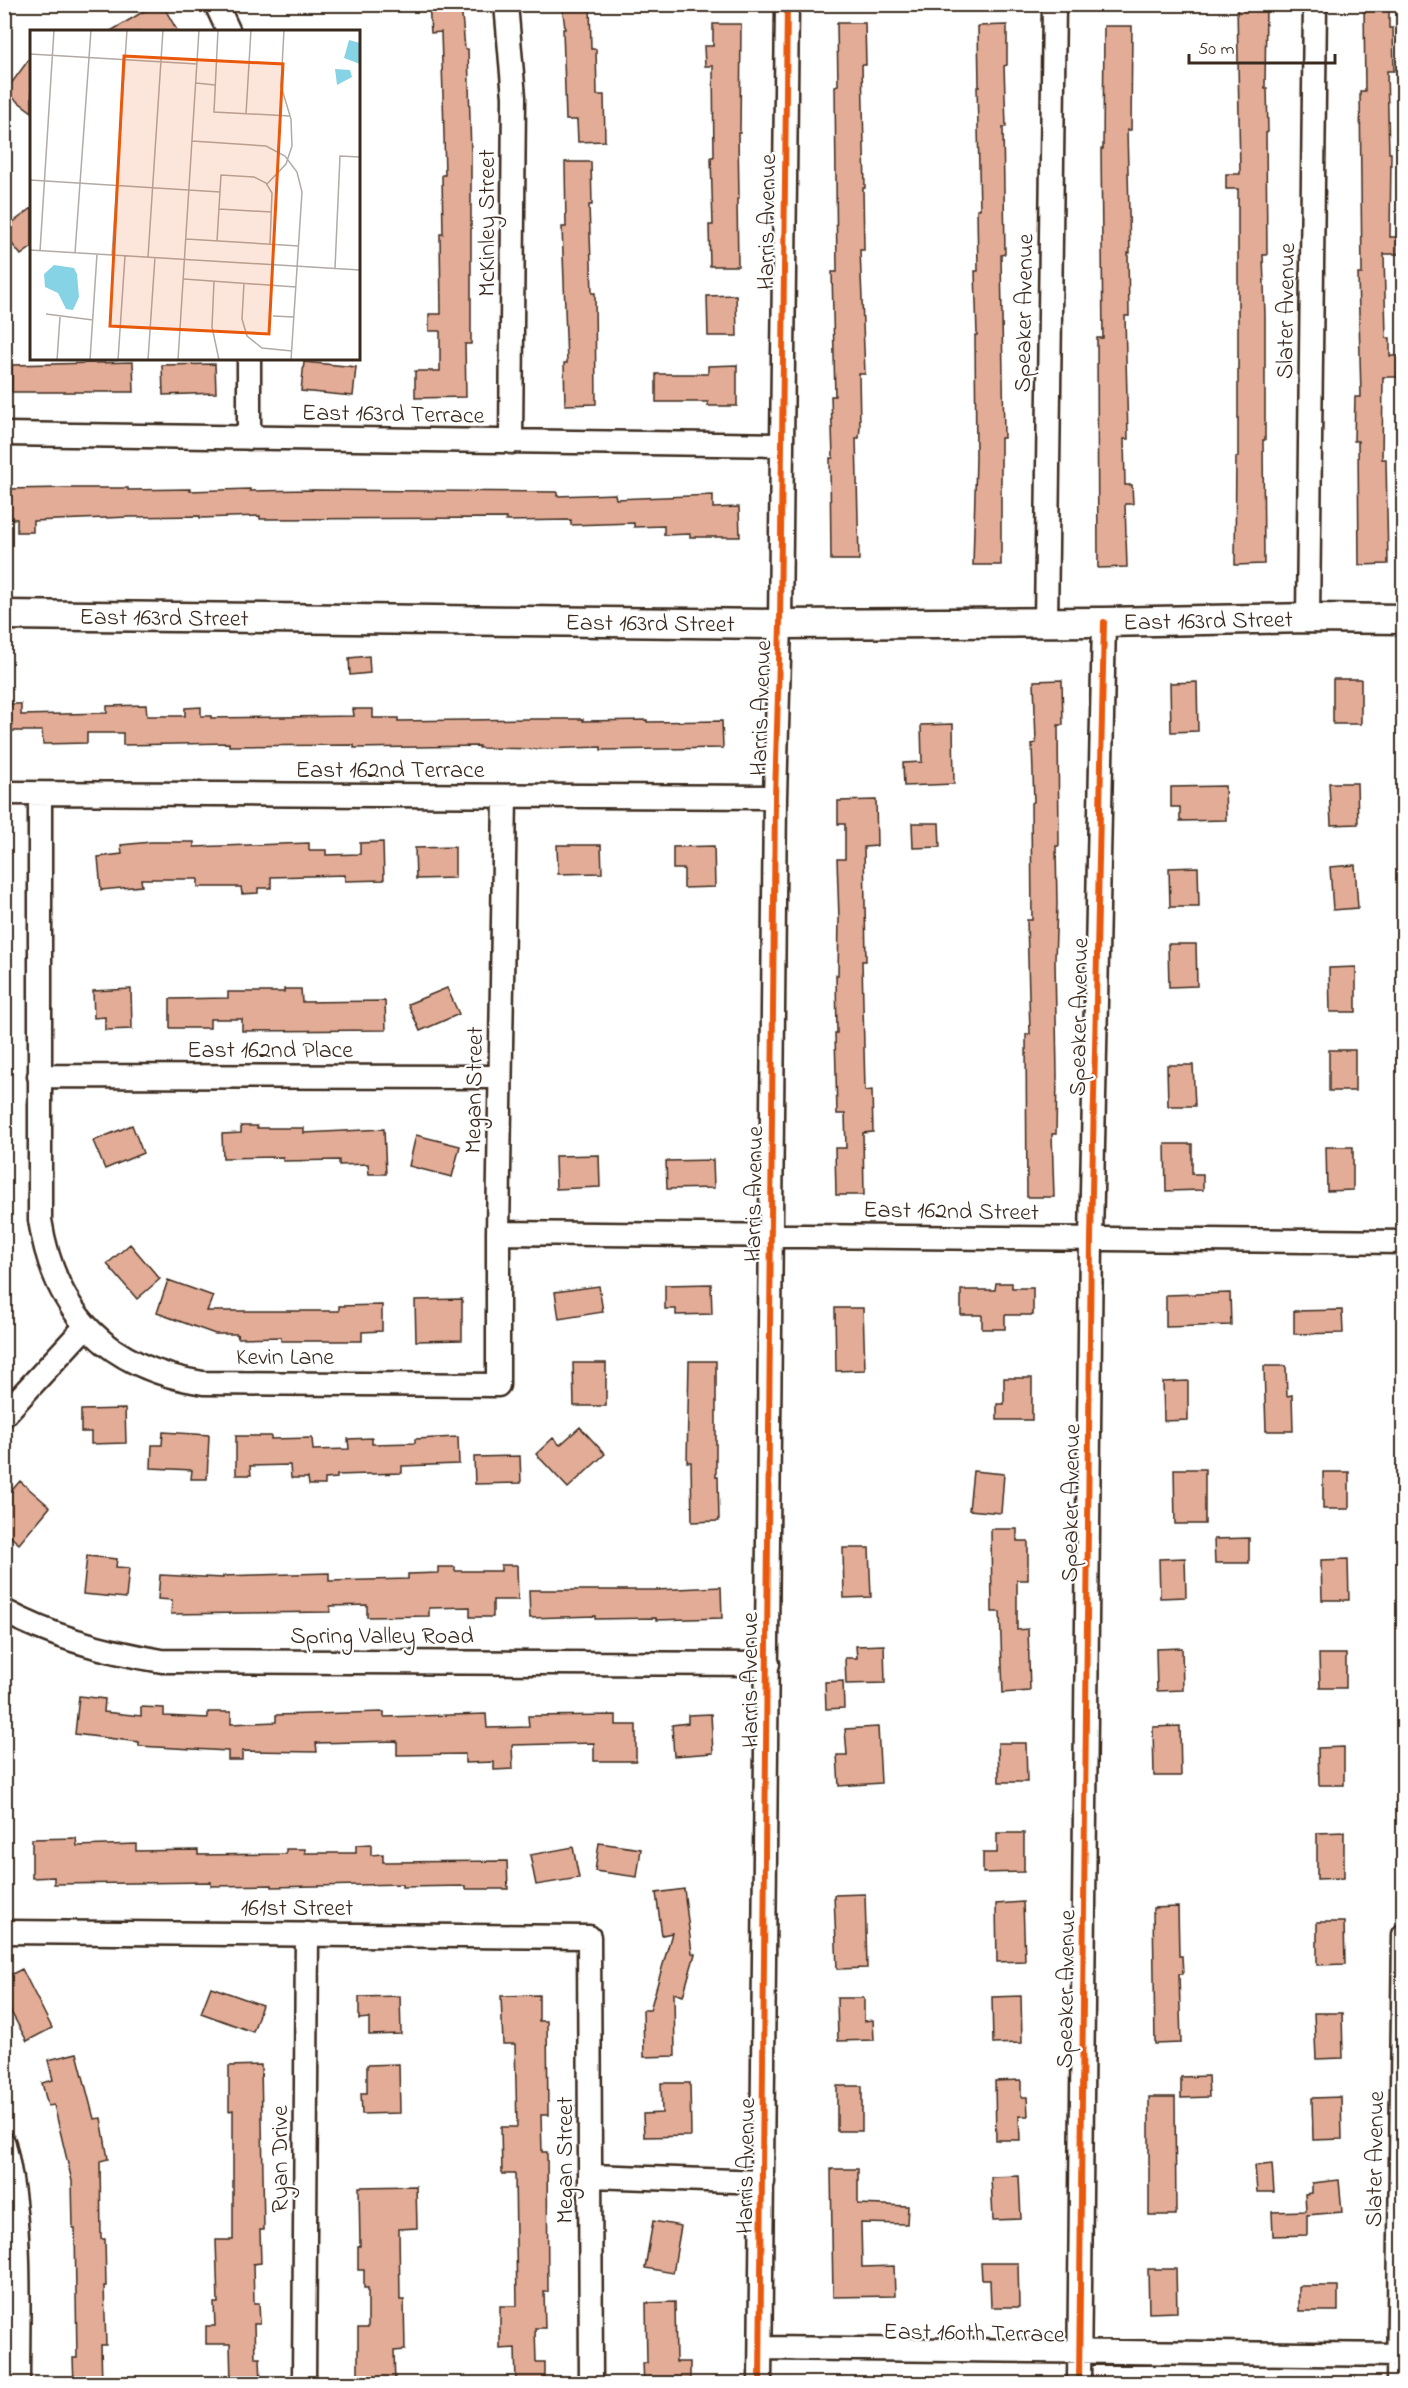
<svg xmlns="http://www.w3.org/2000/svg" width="1408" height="2388" font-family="'Indie Flower',sans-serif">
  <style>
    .building { fill: #e2ac97; stroke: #3b2a1e; stroke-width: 1.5 }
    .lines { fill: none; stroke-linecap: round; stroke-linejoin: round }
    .minor-casing { stroke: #3b2a1e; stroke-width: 27 }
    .tertiary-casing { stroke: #3b2a1e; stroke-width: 33 }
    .minor { stroke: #fff; stroke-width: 22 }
    .tertiary { stroke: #fff; stroke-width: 28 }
    .cycleway-casing { stroke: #fff; stroke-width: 10 }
    .cycleway { stroke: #e8590c; stroke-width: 6 }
    .labels { text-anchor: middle; stroke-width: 4.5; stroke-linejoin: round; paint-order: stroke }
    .street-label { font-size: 24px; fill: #3b2a1e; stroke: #fff }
    .inset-road { fill: none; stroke: #b1aaa5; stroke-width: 1.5 }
    .view { fill: #e8590c; fill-opacity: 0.15; stroke: #e8590c; stroke-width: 3 }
    .inset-edge { fill: none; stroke: #3b2a1e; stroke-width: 3 }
  </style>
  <rect width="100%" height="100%" fill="#fff"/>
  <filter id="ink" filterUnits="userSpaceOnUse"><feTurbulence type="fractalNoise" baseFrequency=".0167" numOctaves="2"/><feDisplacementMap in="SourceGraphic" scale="12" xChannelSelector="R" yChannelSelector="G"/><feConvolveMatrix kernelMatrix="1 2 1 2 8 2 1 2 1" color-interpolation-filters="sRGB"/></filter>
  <g filter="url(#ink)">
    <path class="building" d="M156 4H162L178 32H109Z
      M429 4H461L465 49H468L471 155V344H465L466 397 415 398V371H440V331H429V314H441L440 234H443L442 175H445L443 95 441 32 431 33Z
      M562 4H590L591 49H596L597 95H604L605 141 578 142 577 120H566L563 29H565Z
      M1237 4H1266L1265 88H1267L1268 132 1266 133 1267 255H1263L1265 316V440H1263L1264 564 1235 565 1236 457H1238V189H1226V174H1240Z
      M1364 4H1389V28H1393L1394 71H1387L1389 153H1391L1390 237H1399V254H1384L1386 338H1390V356H1399V377H1383L1382 459H1386L1388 564 1359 565 1358 441H1354L1355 397H1361L1358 274H1362L1360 91H1365Z
      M837 23H865L866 65H862L865 188H863L864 250H860L865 374H859L860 427 859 438H856L859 560H831L830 458H833L831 396H835L832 272H837L835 86 838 85Z
      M713 24H741L740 133H738L739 199H737L738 266H710L709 225H713L711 157H714L713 66H705L704 46H713Z
      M1007 25V65L1004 66 1006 127H1003L1005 254 1001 255 1004 438H1001V565H973L976 458 975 335H977L975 271H978L977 209H980L977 87H979L978 26Z
      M1104 26H1132L1131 130H1127L1130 253H1128L1129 316H1125L1128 439H1124L1125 485H1132L1133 504H1125L1127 567 1098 568 1097 338H1103L1101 149H1103Z
      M32 55V112L5 92Z
      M565 162H591L592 205H589L592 293H595L596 404 565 405 564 363H567L562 227H566Z
      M32 208V247L21 255 4 234V229Z
      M736 295 737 336H708L707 296Z
      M133 362 134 392H12V365Z
      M304 362 356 367 353 396 301 391Z
      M215 364 216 393 163 395 162 365Z
      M737 365V406H708V402H656V374H708V366Z
      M66 488H128V490L190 489V491L250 489V491L312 490 557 492V496L615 494 616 499 713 495V508L739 507 740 537H690V534L664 535V526L634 527V523L571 525V520L506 521V518L260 519V516L200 518V516L129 517 33 521V532H17V519H4V489Z
      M369 656 370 673 350 675 349 658Z
      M1333 679H1361V724H1333Z
      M1062 680 1063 725H1058L1059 846H1056L1057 904 1055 960 1057 1075 1056 1134H1052L1054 1197H1027L1026 1034H1030L1027 920H1032L1031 803 1034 802 1032 744 1036 743 1034 681Z
      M1197 682 1198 731 1171 732 1170 683Z
      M4 704H21V715L107 713V706L146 705 147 716H185V708L201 707V716H211V718L354 716 353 709H373V718H398V721L526 719H583V721L647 720V722L722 721 723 748 601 750V747L541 749 479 748V746L354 748V745L229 746V743L123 745V733H87V743L43 744 42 731H4Z
      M953 724 954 784 904 786 903 763 922 762 921 725Z
      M1329 783H1357L1358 824 1331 825Z
      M1225 786 1226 820 1180 821V807H1171V787Z
      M876 800 877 846 864 847 866 961H862L865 1091 872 1090 873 1132 863 1133 864 1195H836L835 1148H846L845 1114H837L835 1033H837L836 975H838L839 918 837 859H845V824H838V801Z
      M912 823H939L940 847 913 848Z
      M151 842H194V847L309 843V850H326V855L360 854V843L383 842 384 880 345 881V875L271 877V888H258V893L242 894 241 887H198V879H141L142 886 101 890 98 857 122 854 121 845Z
      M557 845H601L602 873 558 874Z
      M714 846 715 887 684 888V869H673V847Z
      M455 847V878L416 879 415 848Z
      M1355 865 1358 908 1333 910 1330 867Z
      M1198 867 1199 907H1170L1169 868Z
      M1168 944H1196L1197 986 1169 987Z
      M1356 967V1012H1330L1329 968Z
      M447 988 459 1014 420 1031 408 1004Z
      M131 989 132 1029 105 1030V1017L94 1018 93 991Z
      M284 989H301L302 1002 385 1001 386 1030 242 1031V1019H210V1028H170V999L228 998V992H284Z
      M1329 1050H1355V1091H1329Z
      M1167 1065H1193L1195 1106H1168Z
      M132 1125 143 1153 105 1169 93 1141Z
      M241 1126H257V1128H304V1133L384 1129 386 1174H369L368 1164 339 1165V1160L283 1161V1157L223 1158 222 1134 241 1133Z
      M416 1135 460 1146 452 1177 409 1166Z
      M1165 1144H1192V1174H1203V1190L1166 1191Z
      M1326 1147H1353V1190L1327 1191Z
      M599 1155 600 1187 556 1189 555 1156Z
      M713 1160 714 1188 667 1189 666 1161Z
      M130 1244 160 1279 137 1299 107 1264Z
      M168 1280 213 1296 207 1311H339V1306L382 1305V1331L362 1332V1341H281V1337L238 1338 237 1334H215L157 1313Z
      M996 1283H1012V1288H1033V1315H1005V1329H982V1315H961V1290H995Z
      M711 1284 712 1314 676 1315V1309H665V1285Z
      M599 1286 603 1312 559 1319 555 1292Z
      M1230 1293 1231 1325 1166 1327V1295Z
      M462 1299V1340L416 1341 415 1300Z
      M835 1308H863L865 1370 836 1371Z
      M1342 1310 1343 1333 1294 1334V1311Z
      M689 1361H716V1477H718L719 1521 692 1522 691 1462H687Z
      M573 1363H606V1406H574Z
      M1264 1366H1286L1287 1396 1292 1395 1293 1431H1266Z
      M1004 1378H1032V1420H997V1404H1004Z
      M1188 1381V1420L1164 1421 1163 1382Z
      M125 1409 126 1443 91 1444V1432H81V1410Z
      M580 1427 605 1454 568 1488 536 1454 553 1438 560 1445Z
      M163 1432 209 1435 207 1479H191L192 1470 151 1468 152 1445H162Z
      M236 1436H271V1439L312 1438 313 1450 349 1449 348 1439 372 1438V1444L415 1443V1439L458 1437 459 1464 402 1466V1473L337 1475V1478L325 1479V1485H309L308 1478H291L290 1465 250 1466 251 1475H236Z
      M520 1456 521 1483 475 1484 474 1457Z
      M1174 1469H1205V1524H1175Z
      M973 1471 1004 1474 1001 1513 969 1510Z
      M1323 1472H1349V1509H1323Z
      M20 1481 50 1507 19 1544 4 1531V1499Z
      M991 1529H1017V1541H1028V1580H1017V1630L1028 1629 1030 1691 1003 1693 1000 1612H992Z
      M1249 1538V1563H1215L1214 1539Z
      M843 1548H869L871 1597 844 1598Z
      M87 1556 117 1559 116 1567 129 1568 126 1598 83 1594Z
      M1185 1558 1186 1597 1160 1598 1159 1559Z
      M1348 1559 1349 1600H1322L1321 1560Z
      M501 1565H517L518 1600H493V1617H470V1607L429 1608V1616L367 1617V1605L330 1606V1612L171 1614 172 1600 158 1599 160 1575 223 1578V1576L329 1573V1581L408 1579V1574L438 1573V1567H455V1571H501Z
      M721 1587 722 1618 656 1620V1618L595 1619V1616L530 1618 529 1590H655Z
      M884 1645 885 1683 846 1684 845 1658H857L856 1646Z
      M1182 1648 1183 1690 1157 1691 1156 1649Z
      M1319 1654H1346V1688H1320Z
      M843 1681 844 1708 826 1709 825 1682Z
      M79 1696 105 1699 104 1712 141 1716V1707L164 1708V1716L208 1718V1712H231V1724L276 1722V1715L384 1712V1717L486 1714 487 1728 529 1727 528 1716 616 1715V1725H636V1761H594V1743L512 1745 513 1769 494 1770V1762L465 1763V1754L397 1755V1741L316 1743 317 1752 242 1751V1760H228V1751L139 1746V1742L75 1734Z
      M711 1714 713 1753 674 1756 672 1725 688 1723V1715Z
      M1180 1726 1181 1776H1154L1153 1727Z
      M878 1727 881 1783 839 1786 837 1755H847L845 1729Z
      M998 1743H1026L1027 1782H999Z
      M1344 1747V1785H1319L1318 1748Z
      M1344 1832V1878L1317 1879V1833Z
      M997 1833H1024V1872L983 1873V1853H997Z
      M76 1838 77 1846 136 1844V1851L198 1850V1855L286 1854V1849H305V1853H356V1845L371 1844V1855L383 1854V1862L507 1861 508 1889H466V1886L402 1887V1884L272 1887V1885L211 1886V1882L54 1884V1877L32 1878V1839Z
      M599 1843 641 1849 637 1877 595 1871Z
      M573 1847 579 1878 536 1885 530 1855Z
      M684 1889 692 1953 695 1954 683 1996 674 1993 675 2056 644 2057 643 2010H650L672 1933 662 1935 656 1893Z
      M865 1894 867 1968 837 1969 834 1895Z
      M1023 1902 1025 1961 997 1962 996 1904Z
      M1178 1907 1179 1956H1182L1183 1974H1179L1181 2043 1155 2044 1153 1908Z
      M1317 1922H1344L1345 1964 1317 1965Z
      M22 1969 52 2028 27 2041 4 1999V1978Z
      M211 1987 262 2005 253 2032 201 2013Z
      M539 1995V2021H547L548 2115H541L542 2152H547L548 2292H544L545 2328H535L536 2362H545V2384H516L515 2348 500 2349V2306H517L515 2174H502L501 2127H517L515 2044H503L501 1996Z
      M400 1996 401 2034 369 2035V2018L359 2019V1997Z
      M1021 1996 1022 2043 993 2044 992 1997Z
      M837 1998H864V2021L873 2020 874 2040 838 2041Z
      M1314 2013H1342L1343 2058 1316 2059Z
      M77 2053 94 2119 101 2118 108 2159 100 2161 101 2239H105L106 2286H104L106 2345H101L102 2384H74L73 2358H77L75 2228H73L72 2181 54 2105 48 2106 42 2083 53 2080 48 2060Z
      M399 2064 400 2113 362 2114 361 2093H367V2065Z
      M261 2065 264 2230H260L261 2263 253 2264 254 2303H259L260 2324H254L255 2358H260L261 2384H231L230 2344H206V2326H215L214 2303H218L216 2240H233V2110L229 2111V2066Z
      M1208 2076 1209 2097 1181 2098V2077Z
      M1021 2080V2097H1027L1028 2116H1019L1020 2140H996L995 2081Z
      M661 2083H690L691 2136 644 2137 643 2114 662 2113Z
      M837 2086H862V2131H837Z
      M1149 2097H1175L1176 2215H1149Z
      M1341 2097 1342 2139 1313 2140 1312 2098Z
      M1272 2164 1274 2192H1257L1255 2166Z
      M831 2169H858V2204L908 2206 907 2224 861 2223 862 2267 894 2266 895 2296 833 2297Z
      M1019 2176 1021 2219 993 2220 991 2177Z
      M1339 2180 1342 2212 1307 2215V2235L1273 2236 1272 2212 1306 2211 1305 2194 1312 2193V2183Z
      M416 2186 417 2228 399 2229 400 2300H404L405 2350 394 2351 395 2384H358V2328H368V2288H364V2270H358V2246H360L359 2187Z
      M653 2221 681 2226 673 2273 645 2268Z
      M981 2263H1018L1019 2307H991L990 2280H982Z
      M1148 2269H1176L1177 2312 1149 2313Z
      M1299 2286H1338V2311H1299Z
      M675 2302 676 2362H690V2384H644L643 2363H647L646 2303Z"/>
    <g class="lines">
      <defs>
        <path id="minor" d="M216 4 229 32
          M506 4 514 97 511 442
          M4 434 781 445
          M249 438V358
          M1308 618 1315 4
          M1046 623 1054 4
          M4 793 775 797
          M40 794V1220C55 1315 108 1368 203 1383L498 1385V1233L505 797
          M39 1076 500 1077
          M498 1233 1404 1242
          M4 1415 86 1326
          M4 1611C54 1638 107 1652 162 1661L768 1664
          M4 1932 589 1937 591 2384
          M4 2144C23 2222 18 2304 18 2384
          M591 2176 763 2182
          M761 2348 1404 2355
          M304 2384 307 1934
          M760 2384 775 797 780 624 787 4
          M1079 2384 1091 1239 1104 622
          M1398 2384 1404 1935"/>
        <g id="tertiary">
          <path id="s1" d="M4 615 780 624 1104 622 1308 618 1404 619"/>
        </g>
      </defs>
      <use href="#minor" class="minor-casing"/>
      <use href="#tertiary" class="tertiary-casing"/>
      <use href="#minor" class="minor"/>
      <use href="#tertiary" class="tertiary"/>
      <defs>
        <path id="cycleway" d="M760 2384 775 797 780 624 787 4
          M1079 2384 1091 1239 1104 622"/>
      </defs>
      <use href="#cycleway" class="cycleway-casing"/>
      <use href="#cycleway" class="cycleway"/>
    </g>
  </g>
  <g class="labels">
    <g class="street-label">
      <text transform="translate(766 222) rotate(-89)" y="8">Harris Avenue</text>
      <text transform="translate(486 223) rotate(-90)" y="8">McKinley Street</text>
      <text transform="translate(1285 311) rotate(-89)" y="8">Slater Avenue</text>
      <text transform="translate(1023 313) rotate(-89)" y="8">Speaker Avenue</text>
      <text transform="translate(393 413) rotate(1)" y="8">East 163rd Terrace</text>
      <text dy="8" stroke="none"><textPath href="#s1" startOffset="160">East 163rd Street</textPath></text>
      <text dy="8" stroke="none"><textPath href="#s1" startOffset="1204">East 163rd Street</textPath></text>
      <text dy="8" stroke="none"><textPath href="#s1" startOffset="646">East 163rd Street</textPath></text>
      <text transform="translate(760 708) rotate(-88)" y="8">Harris Avenue</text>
      <text x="390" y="777">East 162nd Terrace</text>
      <text transform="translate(1078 1017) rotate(-89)" y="8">Speaker Avenue</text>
      <text x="270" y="1057">East 162nd Place</text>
      <text transform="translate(473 1090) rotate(-89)" y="8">Megan Street</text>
      <text transform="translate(753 1194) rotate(-89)" y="8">Harris Avenue</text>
      <text transform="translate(951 1210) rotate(1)" y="8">East 162nd Street</text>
      <text x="285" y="1364">Kevin Lane</text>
      <text transform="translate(1070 1503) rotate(-89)" y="8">Speaker Avenue</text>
      <text x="382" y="1643">Spring Valley Road</text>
      <text transform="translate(749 1680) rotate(-90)" y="8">Harris Avenue</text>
      <text x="297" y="1915">161st Street</text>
      <text transform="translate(1065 1989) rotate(-89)" y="8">Speaker Avenue</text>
      <text transform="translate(279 2159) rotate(-90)" y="8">Ryan Drive</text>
      <text transform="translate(1374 2159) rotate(-89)" y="8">Slater Avenue</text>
      <text transform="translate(564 2160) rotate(-90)" y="8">Megan Street</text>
      <text transform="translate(745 2166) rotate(-89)" y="8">Harris Avenue</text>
      <text transform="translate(974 2332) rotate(1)" y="8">East 160th Terrace</text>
    </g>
  </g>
  <g transform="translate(30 30)">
    <rect width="330" height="330" fill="#fff"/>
    <path d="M319 10 330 13V34L314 28ZM305 39 320 40 322 47 307 55ZM24 235 44 238 47 244 49 267 43 280 36 279 28 263 15 257 14 244Z" fill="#86d3e5"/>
    <path class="inset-road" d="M188 0 184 82 260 86M0 24 167 34M166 53 185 55M216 84 221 0M162 111 236 116 255 126 267 142 272 162 261 330M0 150 190 162M237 154 256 134 262 116 261 89 251 56 254 0M189 179 241 182M156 209 269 216M187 211 191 145 224 147 236 153 242 163 240 214M0 220 330 240M10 221 24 0M45 223 61 0M82 226 97 0M118 227 133 0M305 238 310 126 330 127M154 249 266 257M184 251 182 297 189 330M214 253 212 289 217 306 232 318 262 321M16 284 63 290M243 286 264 287M27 330 30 287M60 330 67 224M88 330 95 226M118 330 125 227M148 330 169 0"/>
    <path class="view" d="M94 26 253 34 239 304 80 296Z"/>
    <rect width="330" height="330" class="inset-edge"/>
  </g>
  <rect width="1408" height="2388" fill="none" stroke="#fff" stroke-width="24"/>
  <rect x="12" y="12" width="1384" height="2364" fill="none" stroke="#3b2a1e" stroke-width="2" filter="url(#ink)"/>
  <path d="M1189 54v9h146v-9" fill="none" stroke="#3b2a1e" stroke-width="3"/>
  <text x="1198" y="54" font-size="18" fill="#3b2a1e" stroke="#ffffff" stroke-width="4.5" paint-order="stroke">50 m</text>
</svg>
